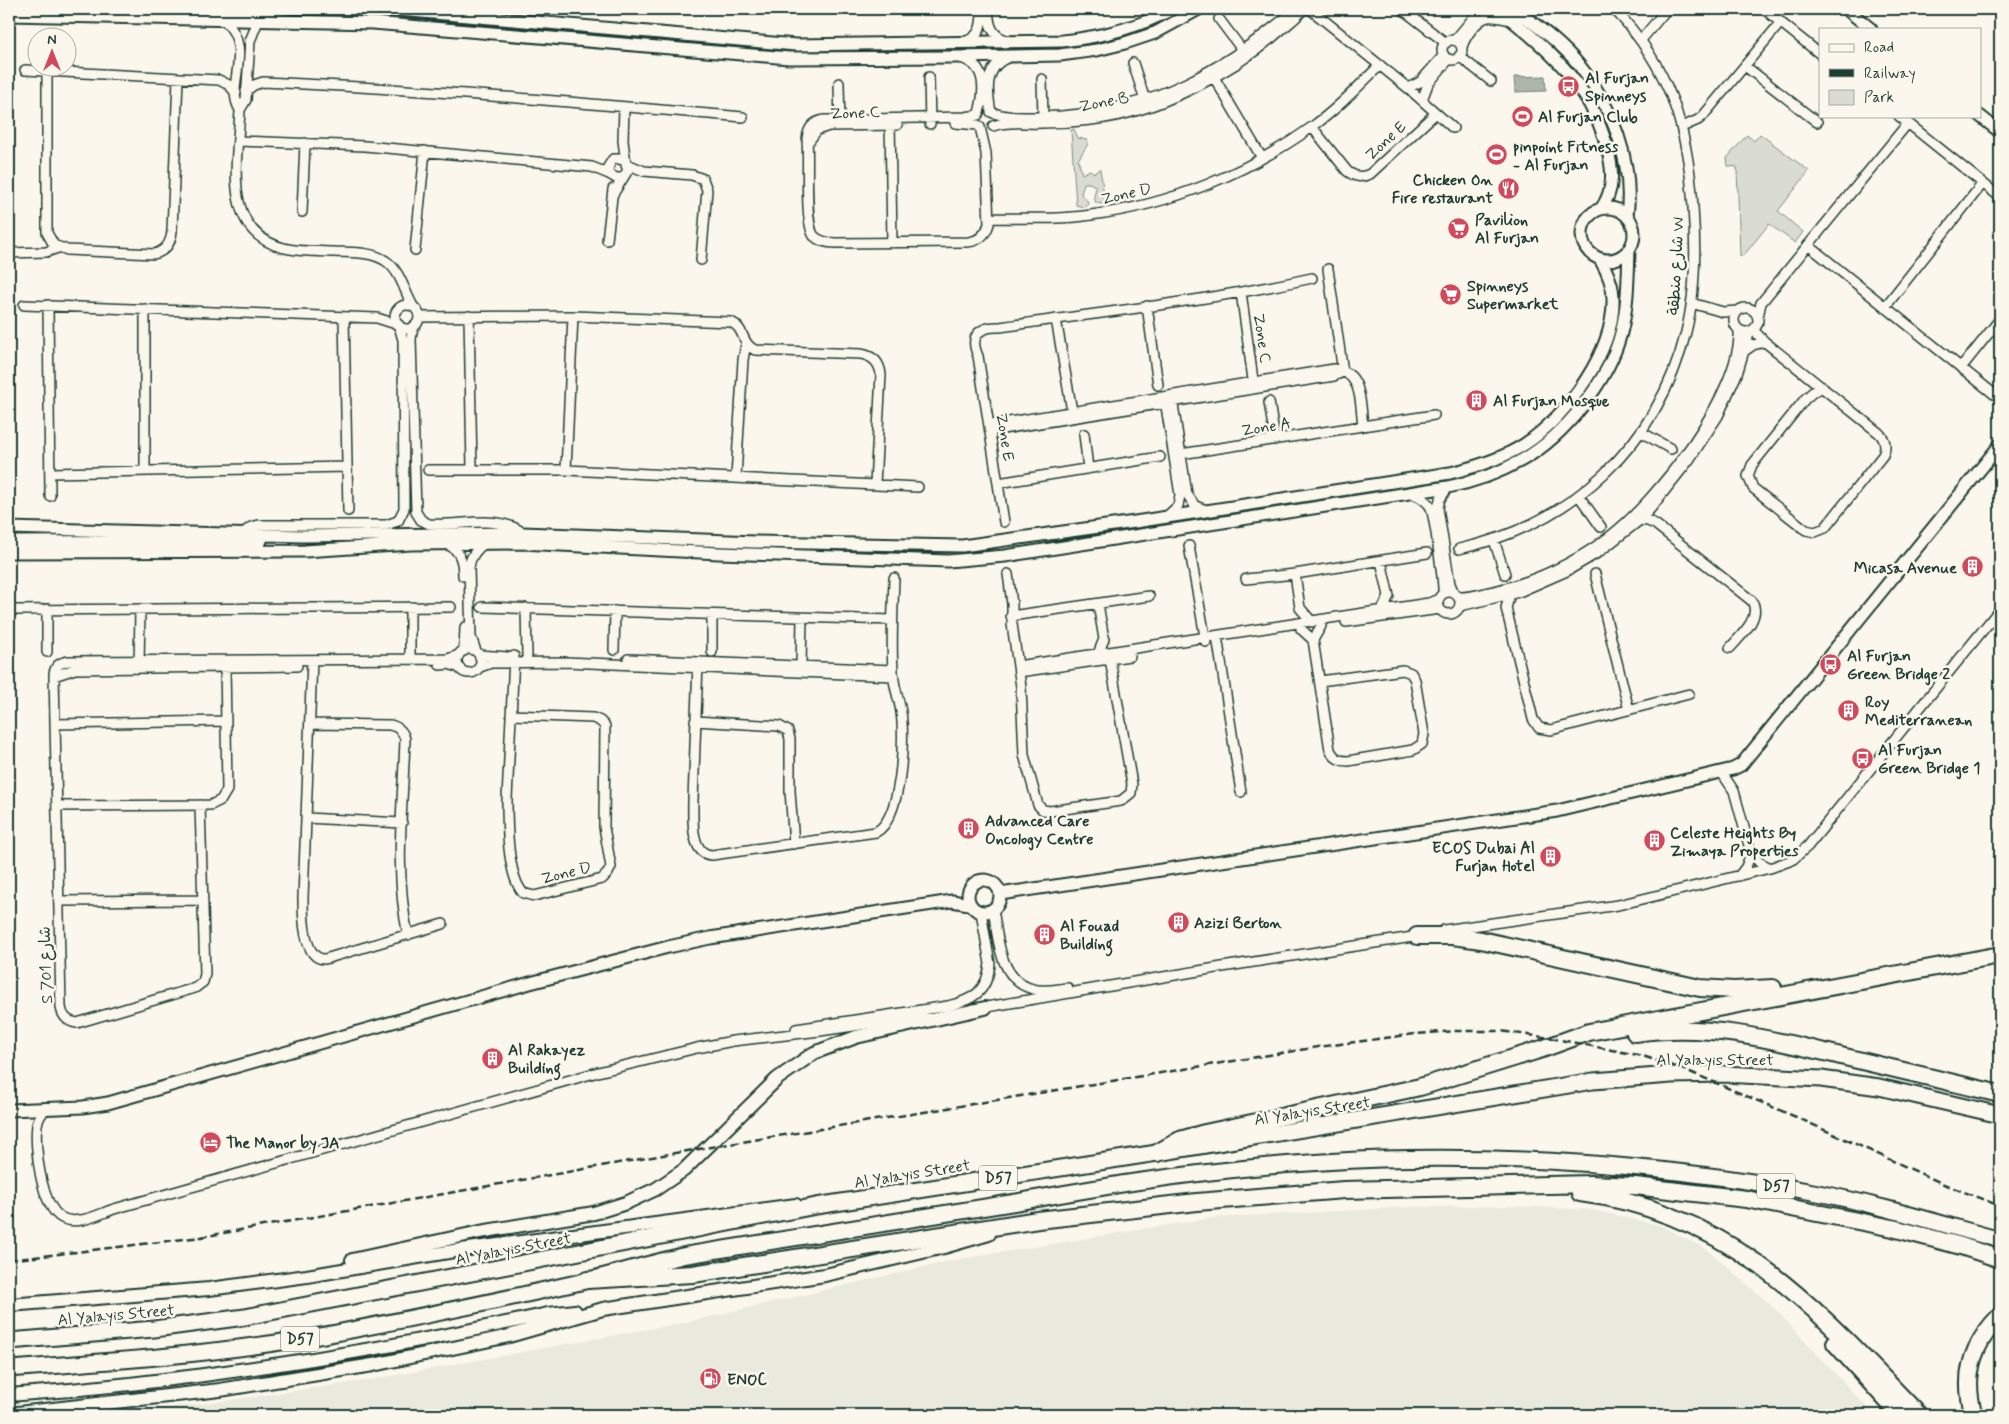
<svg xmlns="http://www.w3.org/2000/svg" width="2009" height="1424" font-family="Mynerve,'Playpen Sans Arabic',sans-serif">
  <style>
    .built { fill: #eae9de }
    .green { fill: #dbdcd1; stroke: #7d8c82 }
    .water { fill: #adb4aa; stroke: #74847b }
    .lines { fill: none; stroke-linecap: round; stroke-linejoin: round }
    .minor-casing { stroke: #1f3d34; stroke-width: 12 }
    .tertiary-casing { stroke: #1f3d34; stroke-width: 15 }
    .secondary-casing { stroke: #1f3d34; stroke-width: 16 }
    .trunk-casing { stroke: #1f3d34; stroke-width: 19 }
    .motorway-casing { stroke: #1f3d34; stroke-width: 20 }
    .minor { stroke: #fbf7ec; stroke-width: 9 }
    .tertiary { stroke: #fbf7ec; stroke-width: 11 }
    .secondary { stroke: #fbf7ec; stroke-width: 12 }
    .trunk { stroke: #fbf7ec; stroke-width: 15 }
    .motorway { stroke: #fbf7ec; stroke-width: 16 }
    .rail { stroke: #1f3d34; stroke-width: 2.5; stroke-dasharray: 8 4; stroke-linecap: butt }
    .labels { text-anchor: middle; stroke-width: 5; stroke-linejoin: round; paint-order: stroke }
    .shield { fill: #fbf7ec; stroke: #61756b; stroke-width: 1 }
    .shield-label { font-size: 15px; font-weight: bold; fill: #1f3d34 }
    .poi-label { font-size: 16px; font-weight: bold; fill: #1f3d34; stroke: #fbf7ec; text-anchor: start }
    .street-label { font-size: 16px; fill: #1f3d34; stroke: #fbf7ec }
  </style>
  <rect width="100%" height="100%" fill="#fbf7ec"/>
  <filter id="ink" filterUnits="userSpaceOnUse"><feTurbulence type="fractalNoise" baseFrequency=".02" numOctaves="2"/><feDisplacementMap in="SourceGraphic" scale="10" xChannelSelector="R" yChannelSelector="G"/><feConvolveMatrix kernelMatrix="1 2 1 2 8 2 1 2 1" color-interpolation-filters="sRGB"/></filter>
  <g filter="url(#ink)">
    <path class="built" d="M1512 1206 1593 1210 1659 1225 1708 1250 1773 1307 1874 1415H90L202 1404 370 1380 692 1321 954 1260 1211 1218 1413 1207Z"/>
    <path class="green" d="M1074 129 1078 138 1087 140 1088 144 1078 160 1082 174 1090 170 1094 173 1100 169 1105 202 1103 204 1096 203 1094 197 1096 187 1090 183H1084L1081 194 1088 202 1087 206 1083 207 1076 205 1071 130Z
      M1760 134 1809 171 1778 211 1803 232 1795 243 1769 224 1744 255 1740 256 1737 167 1728 166 1727 158 1747 135 1754 141Z"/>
    <path class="water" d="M1545 76 1546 91 1515 92 1514 77Z"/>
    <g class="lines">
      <defs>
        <path id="minor" d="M988 9C989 24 991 36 1007 40
          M1310 9 1408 88 1453 128
          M1402 9 1446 43
          M1764 9 1820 54
          M1219 19 1243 51
          M225 21C255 50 224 85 240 110 238 159 220 232 284 248 300 252 318 251 334 252 351 253 371 251 386 261 401 272 404 291 413 306
          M1455 40 1475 16 1477 9
          M1641 40 1667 9
          M1442 50a10 10 0 1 1 20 0a10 10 0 1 1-20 0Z
          M964 42C981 37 982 25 982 9
          M1462 47C1465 37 1477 19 1488 17 1495 16 1504 19 1512 20
          M1459 56 1491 81
          M960 58C987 65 985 90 979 113
          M1133 63 1145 100
          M1745 66 1817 122
          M25 70 219 80 229 85 236 93
          M47 71V233L54 245 67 250 154 254C166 251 171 243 172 231L178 78
          M1212 74 1262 158
          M929 77 930 124
          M1042 79 1043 117
          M839 83 840 125
          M1408 88 1420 82 1444 55
          M246 91 254 85 263 82C424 89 583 103 743 117
          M1422 100 1428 84 1449 59
          M624 107 623 141 626 163
          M240 110 246 100 250 41 258 21
          M991 112C987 91 984 66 1009 57
          M993 113C1014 119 1039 117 1061 116 1156 109 1225 69 1296 9
          M978 115 965 117 824 120C813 122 808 129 807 139 809 159 804 223 814 236 820 242 828 243 836 243L968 242C979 241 986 234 989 224L986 153 980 127
          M1899 116 2000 197
          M890 121 892 243
          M955 123 978 125
          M993 126C1008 120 1026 124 1042 123 1058 123 1075 122 1091 120 1156 113 1233 73 1281 30 1289 23 1298 17 1303 9
          M1312 127 1347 171C1355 177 1361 178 1370 174L1436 113
          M1682 127 1698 120 1703 116 1781 22
          M239 141 365 146 592 167 609 174
          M809 141 817 130 829 126 897 125
          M627 164 644 171 692 175 703 179 707 190 701 260
          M613 194 628 170 624 160 619 159H613L608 167 609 174 616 178H622
          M302 212 305 143
          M989 218C1023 218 1058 220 1091 215 1170 205 1248 173 1312 127 1337 109 1358 87 1380 65
          M607 240 613 189
          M1808 245 1994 394
          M415 250 425 151
          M9 253 46 252 58 248
          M1328 269 1343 372
          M1241 292 1254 387
          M1691 303 1723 312 1738 311
          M395 317a12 12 0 1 1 24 0a12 12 0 1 1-24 0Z
          M24 305 377 318 399 325
          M48 305 50 496
          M1147 306 1158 385
          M1885 307 1983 183
          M1734 320a12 12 0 1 1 24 0a12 12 0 1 1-24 0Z
          M145 309V471
          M469 316 472 469
          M344 317 348 511
          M419 317 573 316 731 322C745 328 741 344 755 350L861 354C873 356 880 363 881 375L875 484
          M1758 317 1761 303 1908 123
          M1056 319 1073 417
          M413 327 411 339 416 512 421 520 429 524C459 527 497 513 523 533
          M1753 330 1765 342 1879 433C1885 439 1887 446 1883 455L1825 528 1815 532 1806 530 1753 488 1748 476 1752 465 1805 399 1813 392 1823 387
          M1743 352 1753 345 1765 342
          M1961 368 2000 319
          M1172 398 1187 494 1195 506 1206 510
          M1165 400 1180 495 1178 506 1166 517
          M1269 402 1275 440
          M990 425 1334 369C1363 372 1360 403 1363 426
          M990 431 1334 376 1343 372
          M1641 432 1671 449
          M1084 434 1088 469
          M1174 455 1434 415
          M428 470H566L918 487
          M566 470 573 316
          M50 473 347 467
          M736 477 743 360 746 344
          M998 483 1160 457
          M1448 487 1440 499 1438 508 1450 584 1454 593
          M1411 493C1419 496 1425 499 1430 506 1434 513 1444 584 1443 594
          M1579 496 1601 527
          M1640 520 1648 521 1655 524 1752 601C1762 618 1740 636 1730 648
          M1004 522 978 356C969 336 979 326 1000 327 1104 312 1209 301 1312 278
          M242 534 251 527 259 525H386L398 521 404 509 403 340 399 326
          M1494 540 1505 574
          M447 544C461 551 463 562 463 576
          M1189 546 1206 642
          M1459 549C1572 524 1658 445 1686 332 1696 292 1696 248 1693 207 1688 128 1670 67 1614 9
          M1381 561 1389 596 1382 610
          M1008 574 1012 604V624L1021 687 1024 755 1038 805 1043 810 1050 811 1121 801 1131 793 1132 784 1110 659
          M1295 574 1300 608 1312 622
          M1595 574 1629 710
          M1246 579 1295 574 1427 553
          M1438 603a11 11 0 1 1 22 0a11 11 0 1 1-22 0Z
          M1510 594 1506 608 1533 719 1539 728 1551 730 1689 694
          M1459 597C1468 597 1477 595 1485 593 1529 584 1573 564 1609 537 1657 501 1742 392 1739 330
          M1460 606 1519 592 1567 571 1599 552 1640 520 1651 508 1689 460 1718 416 1737 374 1750 331
          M410 607V659
          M482 607 892 620
          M526 608 527 656
          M47 609V652
          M13 610 451 607
          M712 615V652
          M1011 616 1149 596
          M1346 622 1440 609
          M1301 629 1313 640
          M1217 636 1241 792
          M457 661a12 12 0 1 1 24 0a12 12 0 1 1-24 0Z
          M614 650 615 611
          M464 651 465 627
          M476 651 471 637 469 568C470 556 476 549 485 543
          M1098 654 1104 639 1098 604
          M479 655 508 657
          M628 659 893 670
          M312 660 303 898C303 914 303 960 325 959L443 924
          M698 662 693 801C693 817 690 855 712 855L876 832C902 818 905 739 901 712 899 698 893 685 893 670 891 640 893 609 894 578
          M440 665 449 664 460 668
          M139 666 140 609
          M801 666 802 618
          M1018 666 1429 603 1439 599
          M480 667 491 663 566 662 893 676
          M1019 672 1130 656
          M54 676 75 669 297 666
          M1320 681 1403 670 1411 673 1415 680 1424 734 1422 744 1413 750 1348 761C1339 761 1334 758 1330 750L1313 640 1321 626
          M511 715 593 718 600 721 605 726 604 827 611 867 608 873 602 879 534 896 523 893C507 875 507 823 507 799L514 656
          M695 721 779 726 788 731 790 739V791L794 844
          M55 724 226 721
          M310 724 390 725C399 727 403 731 405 739 403 804 394 871 408 935
          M1722 773 1734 791 1751 853 1759 862 1770 868
          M200 805 205 974 203 982 195 988 77 1023C68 1022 62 1016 61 1007L54 674C55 665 61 662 69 661L448 659 459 655
          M57 806 211 805 221 800 227 790 225 663
          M306 818 402 823
          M1739 876 1746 867 1751 853
          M59 901 203 900
          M993 909C998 937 999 981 1033 989 1044 992 1057 989 1068 988
          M1444 930 1618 905 1770 868 1792 860 1808 846 2000 609
          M981 1008 1222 967 1419 936
          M796 1029 948 1006C973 1000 987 992 990 964L981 912
          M46 1108C42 1113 38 1118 37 1125 34 1146 41 1207 62 1218 78 1226 99 1214 114 1209L598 1072 697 1048 733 1041 820 1031 928 1015"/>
        <path id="tertiary" d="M213 9 252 11 285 9
          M388 9 796 45 1062 41C1101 37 1138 28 1172 9
          M1498 9C1548 49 1589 82 1607 147 1613 169 1615 189 1601 209
          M1515 9C1537 26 1561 43 1579 65 1612 106 1634 162 1627 216
          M1846 9 1871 29
          M9 15 373 23 789 58 957 57 1060 55 1097 50 1125 43 1155 33 1199 9
          M1980 116 2000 132
          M1582 234a26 26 0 1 1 52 0a26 26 0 1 1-52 0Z
          M9 528 302 536 523 533 755 542 962 546 1135 522 1450 473C1476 467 1502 459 1525 444 1567 416 1615 351 1613 298 1613 284 1607 271 1600 259
          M9 542 261 541
          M9 552 305 551 411 544 521 543 719 553 948 561 1005 556 1448 487C1474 482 1499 473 1522 460 1565 436 1609 380 1621 333 1628 305 1628 278 1629 249
          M968 896a16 16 0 1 1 32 0a16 16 0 1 1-32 0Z
          M1000 894 1557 811 1733 769 1741 765 2000 445
          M9 1110 83 1107 108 1103 530 983 668 947 710 938 952 901 969 904"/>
        <path id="secondary" d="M352 1260 480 1232 594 1213 626 1203 656 1189 684 1170 777 1079 814 1053 856 1037 985 1008
          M9 1305 209 1289 307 1276 454 1251 796 1205
          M9 1395C190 1382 370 1353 548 1314L575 1311
          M9 1414 220 1390 373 1365 509 1336 603 1309 825 1275 944 1247 989 1234"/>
        <path id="trunk" d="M9 1341 154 1329 245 1317 816 1206 1157 1153 1593 1081 1671 1075 1723 1074 1821 1079 1879 1087 2000 1115
          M9 1369C118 1361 228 1353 336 1333 419 1317 502 1300 585 1281 619 1273 653 1262 687 1255 797 1237 907 1219 1017 1202 1056 1195 1096 1188 1135 1182 1217 1170 1299 1162 1381 1159 1526 1155 1670 1166 1813 1192 1876 1204 1938 1223 2000 1240"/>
        <path id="motorway" d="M1417 936H1453L1481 940 1700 988 1734 990 1773 988
          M1635 1033C1707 1022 1775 1040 1845 1057 1897 1069 1948 1082 2000 1094
          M1157 1153 1180 1140 1205 1133 1420 1087 1542 1049 1589 1032 2000 955
          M1580 1193C1733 1212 1818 1311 1919 1415
          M587 1280 693 1274 1038 1220 1197 1202 1344 1190 1591 1184 1635 1186 1746 1199 1893 1228 1961 1246 2000 1259
          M1835 1343 1900 1415
          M1974 1415C1962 1377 1972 1344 2000 1316"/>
      </defs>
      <use href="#minor" class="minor-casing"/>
      <use href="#tertiary" class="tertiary-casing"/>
      <use href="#secondary" class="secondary-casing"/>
      <use href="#trunk" class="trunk-casing"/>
      <use href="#motorway" class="motorway-casing"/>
      <use href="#minor" class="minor"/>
      <use href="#tertiary" class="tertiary"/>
      <use href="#secondary" class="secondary"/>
      <use href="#trunk" class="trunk"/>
      <use href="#motorway" class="motorway"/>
      <path class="rail" d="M9 1260 201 1237 669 1154 1318 1047 1415 1034 1456 1031H1500L1550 1038 1643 1056 1690 1072 1796 1117 1946 1185 2000 1206"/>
    </g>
  </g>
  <defs>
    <symbol id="bus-disc" viewBox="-11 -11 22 22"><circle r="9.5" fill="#d1495b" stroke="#fbf7ec"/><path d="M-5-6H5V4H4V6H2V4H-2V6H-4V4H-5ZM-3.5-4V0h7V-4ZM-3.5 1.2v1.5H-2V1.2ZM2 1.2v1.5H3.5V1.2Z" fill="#fff"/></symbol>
    <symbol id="stadium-disc" viewBox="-11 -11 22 22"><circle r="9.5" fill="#d1495b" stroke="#fbf7ec"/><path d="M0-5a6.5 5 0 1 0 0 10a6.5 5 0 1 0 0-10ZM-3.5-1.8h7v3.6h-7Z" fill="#fff"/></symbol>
    <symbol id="restaurant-disc" viewBox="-11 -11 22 22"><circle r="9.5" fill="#d1495b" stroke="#fbf7ec"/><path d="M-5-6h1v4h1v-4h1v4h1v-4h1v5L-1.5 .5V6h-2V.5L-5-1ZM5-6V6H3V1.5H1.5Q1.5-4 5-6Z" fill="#fff"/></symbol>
    <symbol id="supermarket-disc" viewBox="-11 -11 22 22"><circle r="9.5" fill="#d1495b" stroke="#fbf7ec"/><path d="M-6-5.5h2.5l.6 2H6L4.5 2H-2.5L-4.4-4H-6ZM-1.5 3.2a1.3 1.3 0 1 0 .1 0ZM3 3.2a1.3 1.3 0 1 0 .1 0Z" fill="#fff"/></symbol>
    <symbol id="building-disc" viewBox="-11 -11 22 22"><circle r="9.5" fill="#d1495b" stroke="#fbf7ec"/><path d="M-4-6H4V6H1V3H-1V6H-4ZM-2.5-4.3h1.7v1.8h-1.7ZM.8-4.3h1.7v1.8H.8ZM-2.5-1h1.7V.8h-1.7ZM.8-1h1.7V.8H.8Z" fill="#fff"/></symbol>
    <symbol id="hotel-disc" viewBox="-11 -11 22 22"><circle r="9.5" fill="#d1495b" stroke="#fbf7ec"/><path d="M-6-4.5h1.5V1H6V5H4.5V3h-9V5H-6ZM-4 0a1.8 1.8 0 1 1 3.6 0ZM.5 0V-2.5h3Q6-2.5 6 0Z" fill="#fff"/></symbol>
    <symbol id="fuel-disc" viewBox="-11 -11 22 22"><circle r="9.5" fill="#d1495b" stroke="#fbf7ec"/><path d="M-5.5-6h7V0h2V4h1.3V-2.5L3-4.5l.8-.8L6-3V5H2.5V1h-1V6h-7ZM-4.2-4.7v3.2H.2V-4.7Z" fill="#fff"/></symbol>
  </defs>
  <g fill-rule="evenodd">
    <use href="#bus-disc" x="1556" y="74" width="25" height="25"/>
    <use href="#stadium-disc" x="1510" y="104" width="25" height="25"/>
    <use href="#stadium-disc" x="1484" y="142" width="25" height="25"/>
    <use href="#restaurant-disc" x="1496" y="176" width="25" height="25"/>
    <use href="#supermarket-disc" x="1446" y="216" width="25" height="25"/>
    <use href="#supermarket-disc" x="1438" y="282" width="25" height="25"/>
    <use href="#building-disc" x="1464" y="388" width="25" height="25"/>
    <use href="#building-disc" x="1960" y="554" width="25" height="25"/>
    <use href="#bus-disc" x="1818" y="652" width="25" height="25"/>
    <use href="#building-disc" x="1836" y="698" width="25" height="25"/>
    <use href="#bus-disc" x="1850" y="746" width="25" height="25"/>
    <use href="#building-disc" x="956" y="816" width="25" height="25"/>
    <use href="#building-disc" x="1642" y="828" width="25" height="25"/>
    <use href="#building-disc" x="1538" y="844" width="25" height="25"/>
    <use href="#building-disc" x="1166" y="910" width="25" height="25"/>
    <use href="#building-disc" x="1032" y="922" width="25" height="25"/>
    <use href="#building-disc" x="480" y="1046" width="25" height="25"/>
    <use href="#hotel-disc" x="198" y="1130" width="25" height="25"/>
    <use href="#fuel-disc" x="698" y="1366" width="25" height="25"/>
  </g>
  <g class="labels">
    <g class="shield">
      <rect x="979" y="1165.5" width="38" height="25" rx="4"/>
      <rect x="1757" y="1173.5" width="38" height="25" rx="4"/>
      <rect x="281" y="1326.5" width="38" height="25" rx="4"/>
    </g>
    <g class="shield-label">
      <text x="998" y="1183">D57</text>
      <text x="1776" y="1191">D57</text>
      <text x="300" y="1344">D57</text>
    </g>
    <g class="poi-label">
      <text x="1585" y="83">Al Furjan<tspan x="1585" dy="18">Spinneys</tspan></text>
      <text x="1538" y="122">Al Furjan Club</text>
      <text x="1513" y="152">pinpoint Fitness<tspan x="1513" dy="18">- Al Furjan</tspan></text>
      <text x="1493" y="185" text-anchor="end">Chicken On<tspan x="1493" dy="18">Fire restaurant</tspan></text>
      <text x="1475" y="225">Pavilion<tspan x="1475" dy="18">Al Furjan</tspan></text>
      <text x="1467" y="291">Spinneys<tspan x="1467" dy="18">Supermarket</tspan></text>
      <text x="1493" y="406">Al Furjan Mosque</text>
      <text x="1957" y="573" text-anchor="end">Micasa Avenue</text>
      <text x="1847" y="661">Al Furjan<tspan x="1847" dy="18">Green Bridge 2</tspan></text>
      <text x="1865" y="707">Roy<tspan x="1865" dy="18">Mediterranean</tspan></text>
      <text x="1878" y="755">Al Furjan<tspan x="1878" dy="18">Green Bridge 1</tspan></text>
      <text x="985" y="826">Advanced Care<tspan x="985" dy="18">Oncology Centre</tspan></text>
      <text x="1670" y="838">Celeste Heights By<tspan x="1670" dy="18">Zimaya Properties</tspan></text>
      <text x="1535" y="853" text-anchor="end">ECOS Dubai Al<tspan x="1535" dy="18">Furjan Hotel</tspan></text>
      <text x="1194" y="928">Azizi Berton</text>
      <text x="1060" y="931">Al Fouad<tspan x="1060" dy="18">Building</tspan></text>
      <text x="508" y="1055">Al Rakayez<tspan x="508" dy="18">Building</tspan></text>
      <text x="226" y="1148">The Manor by JA</text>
      <text x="727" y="1385">ENOC</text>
    </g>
    <g class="street-label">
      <text transform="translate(1104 101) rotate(-11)" y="6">Zone B</text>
      <text transform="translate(855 112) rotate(-2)" y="6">Zone C</text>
      <text transform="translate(1385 140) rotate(-43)" y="6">Zone E</text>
      <text transform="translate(1126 193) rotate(-13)" y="6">Zone D</text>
      <text transform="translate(1675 266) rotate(-87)" y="6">شارع منطقة W</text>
      <text transform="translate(1263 338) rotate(82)" y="6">Zone C</text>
      <text transform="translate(1266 426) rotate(-9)" y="6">Zone A</text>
      <text transform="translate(1006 437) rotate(81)" y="6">Zone E</text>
      <text transform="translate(566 872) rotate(-14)" y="6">Zone D</text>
      <text transform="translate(45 965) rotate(-92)" y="6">S 701 شارع</text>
      <text x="1715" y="1065">Al Yalayis Street</text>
      <text transform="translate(1312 1110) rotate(-9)" y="6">Al Yalayis Street</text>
      <text transform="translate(912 1173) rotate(-9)" y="6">Al Yalayis Street</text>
      <text transform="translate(513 1248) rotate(-11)" y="6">Al Yalayis Street</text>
      <text transform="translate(116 1314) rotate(-5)" y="6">Al Yalayis Street</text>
    </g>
  </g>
  <rect width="2009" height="1424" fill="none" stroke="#fbf7ec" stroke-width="30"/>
  <rect x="15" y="15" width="1979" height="1394" fill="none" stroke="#1f3d34" stroke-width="2" filter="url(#ink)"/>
  <rect x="1819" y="28" width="162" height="90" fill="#fbf7ec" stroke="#a3ada2"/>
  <rect x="1829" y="44" width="25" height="8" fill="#fbf7ec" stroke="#a3ada2"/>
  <text x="1864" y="52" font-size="15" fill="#1f3d34">Road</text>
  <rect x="1829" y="69" width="25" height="8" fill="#1f3d34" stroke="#a3ada2"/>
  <text x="1864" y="78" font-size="15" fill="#1f3d34">Railway</text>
  <rect x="1829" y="90" width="25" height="15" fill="#dbdcd1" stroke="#a3ada2"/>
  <text x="1864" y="102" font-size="15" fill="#1f3d34">Park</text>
  <g transform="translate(52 52)"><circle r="24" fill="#fbf7ec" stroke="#a3ada2"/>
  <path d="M0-4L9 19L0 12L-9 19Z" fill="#d1495b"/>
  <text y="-8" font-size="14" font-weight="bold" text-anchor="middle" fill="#1f3d34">N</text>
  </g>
</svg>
